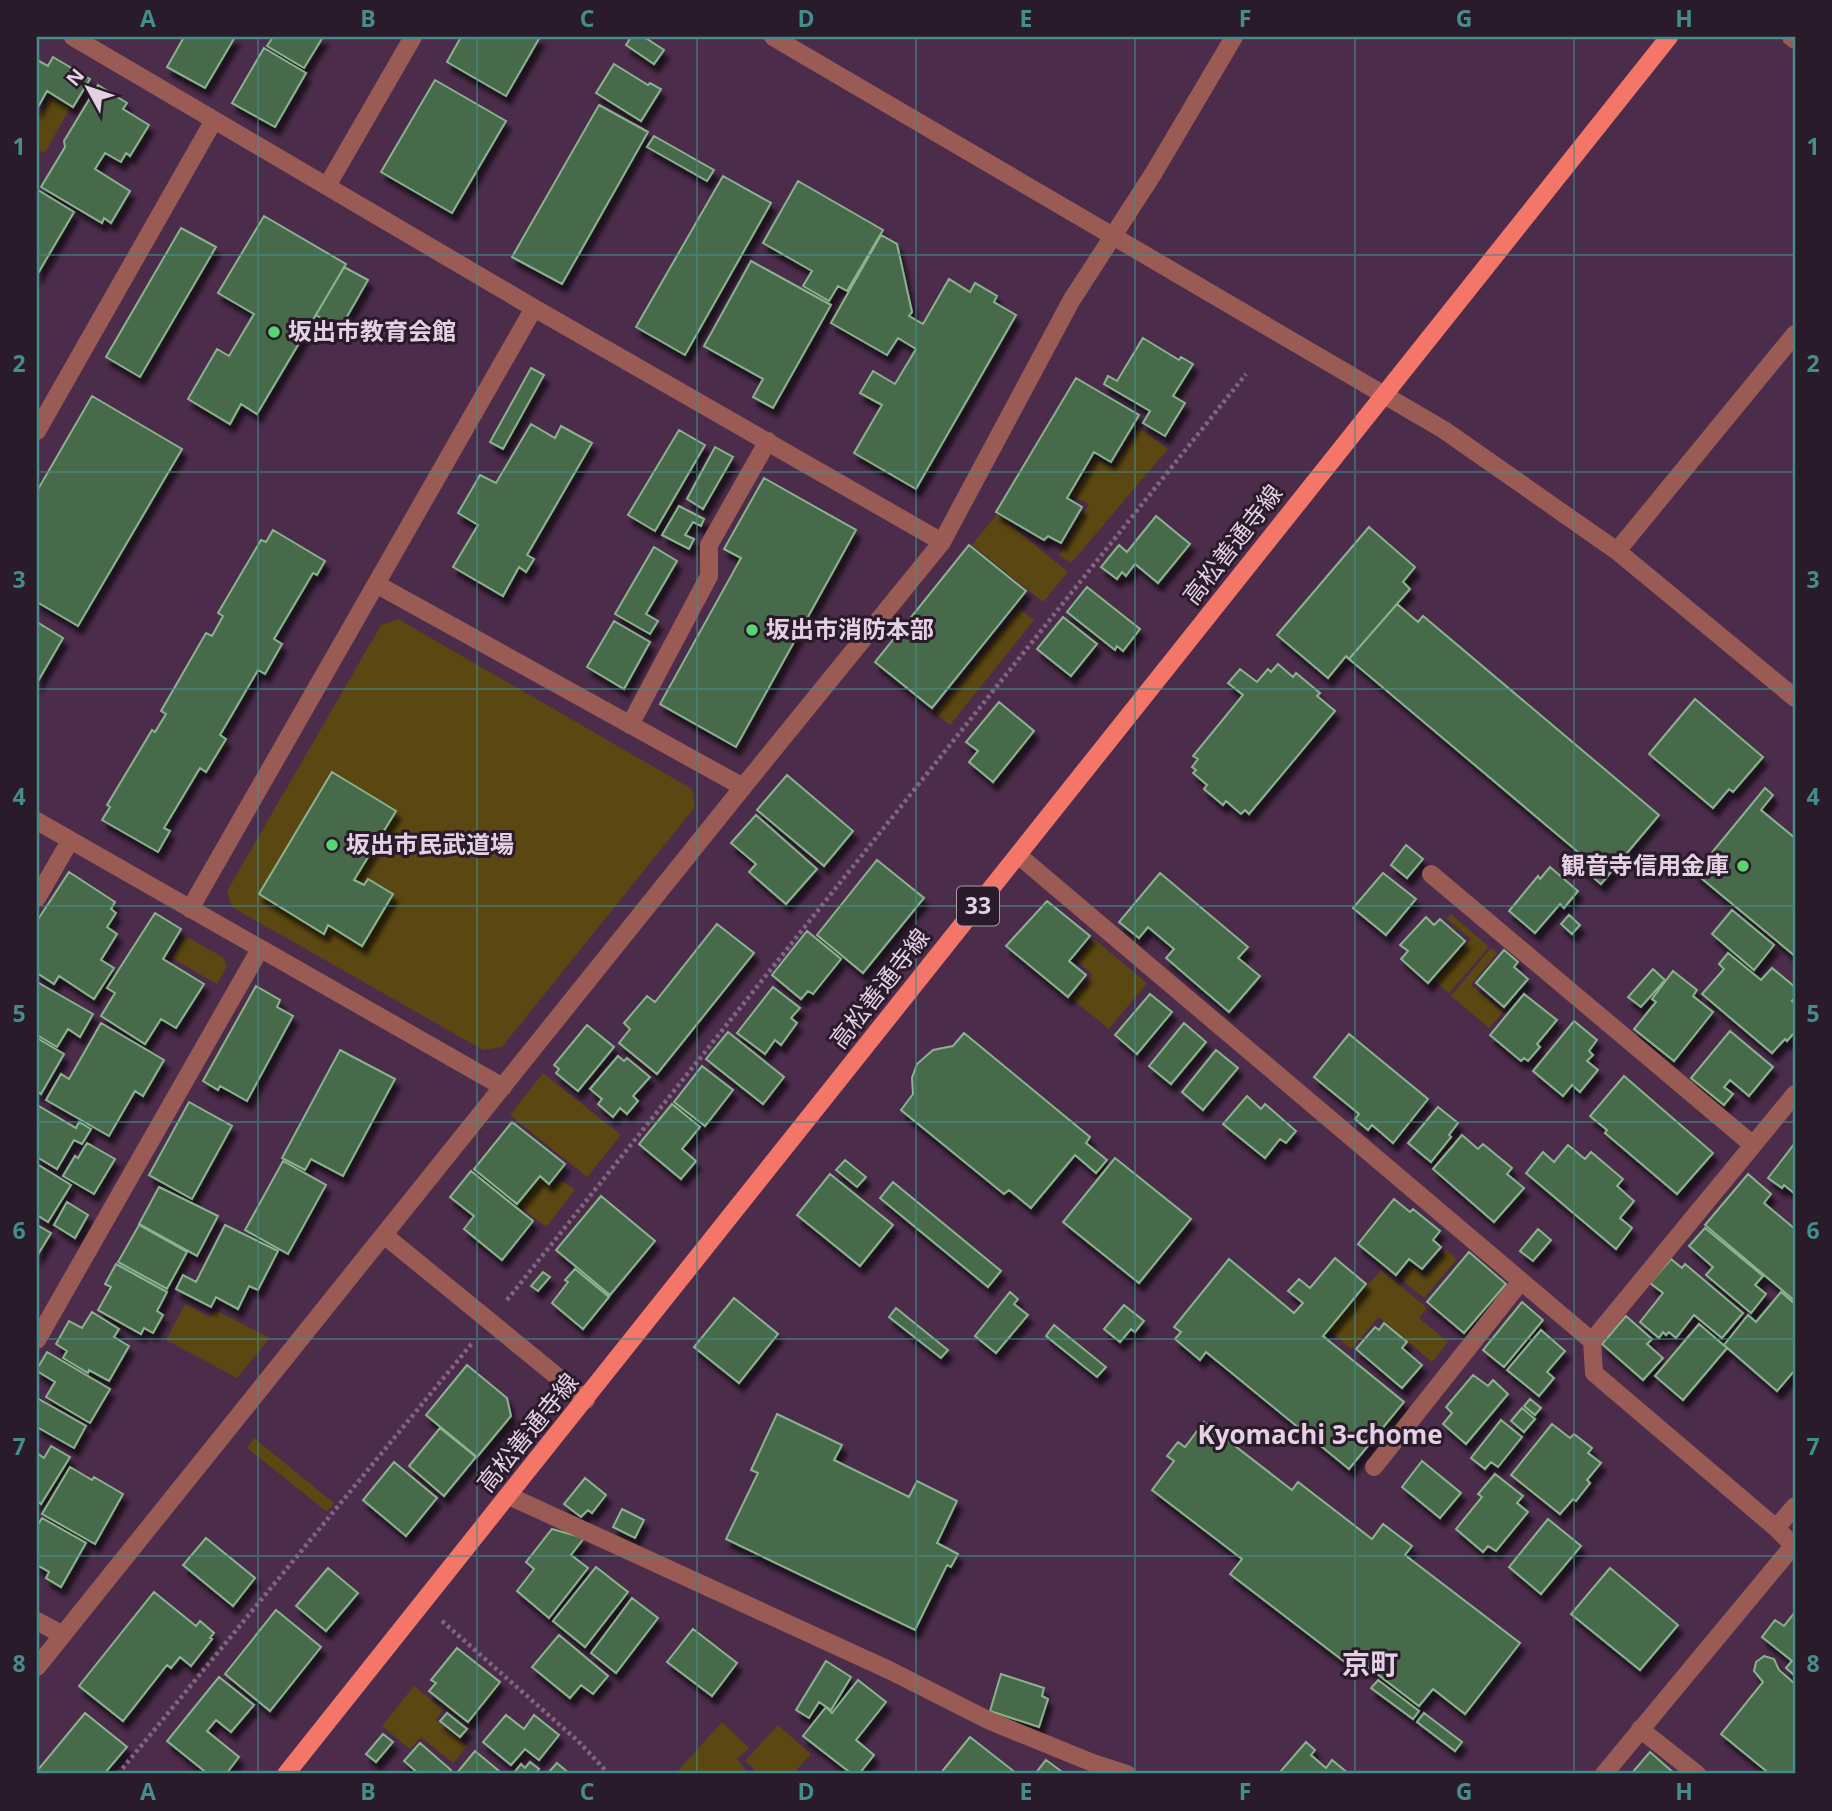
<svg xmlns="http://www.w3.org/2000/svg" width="1832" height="1811" font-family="'Open Sans','Noto Sans JP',sans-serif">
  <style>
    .green { fill: #5b4711 }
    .building { fill: #466b4b; stroke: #8bb28f; stroke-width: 2; filter: url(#shadow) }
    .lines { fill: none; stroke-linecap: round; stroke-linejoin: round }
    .path { stroke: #816580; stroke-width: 4.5; stroke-dasharray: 3.5 3.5; stroke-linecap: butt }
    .minor { stroke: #995b53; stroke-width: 18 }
    .major { stroke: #f47669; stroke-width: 18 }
    .grid { fill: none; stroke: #448d8c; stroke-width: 2; stroke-opacity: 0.55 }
    .poi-dot { fill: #57d570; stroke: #291b29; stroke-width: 2.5 }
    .labels { text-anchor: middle; stroke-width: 6; stroke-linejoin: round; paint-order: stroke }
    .shield { fill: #291b29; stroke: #ad9aac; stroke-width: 2 }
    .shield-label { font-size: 23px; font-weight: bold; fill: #e5d1e4 }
    .poi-label { font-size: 24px; font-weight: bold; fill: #e5d1e4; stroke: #291b29; text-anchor: start }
    .street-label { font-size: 24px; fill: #e5d1e4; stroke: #291b29 }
    .neighbourhood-label { font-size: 26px; font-weight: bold; fill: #e5d1e4; stroke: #291b29 }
    .quarter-label { font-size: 28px; font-weight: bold; fill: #e5d1e4; stroke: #291b29 }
    .neatline { fill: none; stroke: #448d8c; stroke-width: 2.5 }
    .grid-label { font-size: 23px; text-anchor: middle; font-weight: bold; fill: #448d8c }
  </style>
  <defs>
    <filter id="shadow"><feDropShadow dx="4.5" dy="8" stdDeviation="2" flood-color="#0009"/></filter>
  </defs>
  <rect width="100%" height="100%" fill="#4b2c4b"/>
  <path class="green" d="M50 97 70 108 45 153 37 149V120Z
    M1139 428 1168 449 1071 563 1059 555 1089 504 1072 496 1095 458 1113 467Z
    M997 514 1068 572 1043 602 972 545Z
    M1019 609 1034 620 950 725 935 713Z
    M398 619 692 789 695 807 502 1047 483 1050 232 907 227 891 381 625Z
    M1451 914 1489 947 1449 993 1435 981 1471 939 1447 919Z
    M185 936 223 957 227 966 217 984 172 958Z
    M1094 939 1147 983 1109 1029 1072 999 1093 975 1076 960Z
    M1491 948 1497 953 1471 985 1503 1012 1489 1028 1451 996Z
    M543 1073 621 1135 587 1177 510 1115Z
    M541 1178 553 1188 560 1179 575 1190 546 1227 518 1205Z
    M1446 1250 1457 1259 1424 1298 1400 1278 1411 1265 1424 1276Z
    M1381 1270 1427 1308 1419 1318 1448 1342 1432 1362 1379 1317 1351 1349 1329 1330Z
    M185 1304 210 1317 215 1310 270 1338 237 1378 166 1340Z
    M254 1438 334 1503 327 1512 247 1448Z
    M414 1686 443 1709 436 1720 467 1746 453 1763 421 1737 410 1749 382 1726Z
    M722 1722 749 1748 737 1759 748 1773 675 1774Z
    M778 1725 811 1754 793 1774H759L745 1761Z"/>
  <path class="building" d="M184 37H235L205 88 167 67Z
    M273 37H323L304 68 267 46Z
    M461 37H540L506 96 447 62Z
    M631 37H644L664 50 654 64 626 45Z
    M264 48 306 73 275 127 232 103Z
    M53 57 90 79 73 107 47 91 37 109V60L48 66Z
    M614 64 648 85 650 83 661 89 641 121 596 93Z
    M435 80 506 121 452 213 381 172Z
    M98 85 127 103 123 109 149 125 130 156 126 153 121 162 105 153 95 169 130 191 111 223 104 218 102 223 41 187 65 147 64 141Z
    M599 105 648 132 562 284 512 257Z
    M654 136 714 170 707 181 647 147Z
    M723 176 771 203 685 355 636 327Z
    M798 181 883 230 847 291 838 286 829 301 803 286 812 271 763 243Z
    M38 190 74 212 37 275V191Z
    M264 216 346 264 257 414 241 404 230 424 188 399 217 349 229 356 254 314 218 293Z
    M181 228 216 247 140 377 106 357Z
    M881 235 897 244 912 312 909 316 923 324 949 279 970 292 975 283 997 296 994 302 1016 315 916 489 854 453 882 405 860 393 873 371 895 384 916 349 898 338 887 355 831 323Z
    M751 261 831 305 773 408 753 397 763 379 704 346Z
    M344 267 368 280 340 329 316 315Z
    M1143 338 1179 360 1181 357 1193 364 1173 396 1185 403 1165 436 1143 423 1150 411 1104 384 1108 376 1117 381Z
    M531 368 544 375 503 449 490 442Z
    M1076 378 1139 415 1111 462 1094 452 1067 498 1082 507 1061 543 1048 536 1044 540 996 512Z
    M92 396 182 449 78 626 37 602V491Z
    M531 424 555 438 561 426 592 443 527 555 534 559 526 572 519 567 503 596 453 567 478 525 458 513 480 475 496 483Z
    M679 430 705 445 655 531 628 515Z
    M715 447 733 457 703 509 687 499Z
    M764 478 856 530 736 747 660 704 741 558 724 549Z
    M679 506 704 519 701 526 693 522 685 535 694 539 689 549 662 535Z
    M1156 516 1190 544 1158 583 1135 564 1126 576 1122 572 1117 579 1101 567 1119 545 1127 552Z
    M1369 527 1415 567 1403 582 1410 589 1349 659 1346 656 1328 678 1277 635Z
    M273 530 325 561 317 575 313 573 274 639 282 644 265 674 258 670 220 735 226 739 206 772 200 768 164 828 170 831 158 852 102 820 110 807 107 805 152 730 155 732 166 714 161 711 206 633 212 636 223 616 218 613 261 540 266 542Z
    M969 545 1026 591 932 708 875 662Z
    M654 547 677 561 646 614 658 621 650 634 615 614Z
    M1087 587 1140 629 1123 651 1117 646 1115 650 1067 612Z
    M1397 604 1418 622 1423 616 1659 815 1601 884 1577 864 1584 857 1349 659Z
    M1063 617 1097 644 1071 676 1037 649Z
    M614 621 650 642 624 689 587 667Z
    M37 622 63 638 37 683Z
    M1278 664 1293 677 1296 673 1320 693 1317 696 1335 711 1249 814 1245 810 1241 814 1226 801 1223 805 1204 789 1207 785 1193 773 1196 770 1192 767 1198 759 1193 756 1243 695 1228 683 1240 669 1257 682 1268 669 1271 672Z
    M1695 699 1763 757 1733 792 1729 789 1713 808 1649 754Z
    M999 702 1034 731 993 782 969 762 978 751 966 742Z
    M332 772 396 811 354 880 364 885 368 879 393 894 362 946 328 925 324 934 259 894Z
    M787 775 853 831 824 866 757 810Z
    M1765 788 1773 795 1761 810 1795 838V956L1695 873Z
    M756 815 817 869 786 904 749 872 756 864 731 843Z
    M1406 845 1423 859 1407 878 1391 865Z
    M877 860 924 898 863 973 817 935Z
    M1550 867 1578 891 1564 908 1560 904 1535 933 1509 911 1538 876 1540 879Z
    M69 872 115 902 111 909 116 913 107 927 117 934 101 960 114 968 94 999 59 976 54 984 37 973V921Z
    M1160 873 1248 947 1238 958 1260 976 1229 1012 1166 958 1174 949 1148 927 1139 938 1119 922Z
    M1383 873 1416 899 1386 935 1353 908Z
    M1047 901 1090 936 1069 961 1086 975 1068 997 1006 946Z
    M1732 910 1774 945 1754 970 1712 934Z
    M155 913 181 929 163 959 204 984 176 1028 161 1019 145 1044 101 1016 115 993 107 988Z
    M1569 915 1580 925 1572 934 1561 924Z
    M1426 917 1434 925 1440 919 1465 941 1428 983 1401 959 1408 951 1400 945Z
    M717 924 754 953 657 1074 619 1043 630 1029 624 1023 647 996 655 1002Z
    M807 931 841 959 813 994 808 991 801 999 772 975Z
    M1504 950 1518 962 1514 967 1528 979 1504 1007 1476 983Z
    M1728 953 1761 980 1772 968 1795 987V997L1792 1001 1795 1004V1032L1787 1041 1785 1039 1772 1053 1702 994 1724 969 1719 964Z
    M1653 969 1665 980 1641 1007 1628 997Z
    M1673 971 1697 990 1693 996 1713 1012 1674 1061 1634 1029 1656 1002 1652 999Z
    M37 982 93 1014 80 1037 68 1029 57 1047 37 1035Z
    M256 986 280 1000 277 1007 293 1016 247 1101 220 1086 218 1090 203 1081Z
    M773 987 800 1008 791 1018 797 1023 781 1045 775 1040 765 1054 737 1033Z
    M1150 994 1172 1012 1137 1054 1115 1035Z
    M1524 994 1557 1020 1537 1044 1540 1047 1528 1061 1524 1058 1521 1061 1490 1035Z
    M1574 1021 1597 1040 1589 1051 1593 1055 1587 1061 1598 1070 1580 1092 1572 1085 1563 1096 1533 1071Z
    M101 1023 164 1060 143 1096 135 1091 109 1136 46 1100 61 1074 69 1079Z
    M1184 1023 1206 1042 1171 1084 1149 1066Z
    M587 1025 614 1047 578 1091 556 1073 559 1069 554 1065Z
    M1730 1031 1773 1067 1749 1096 1730 1080 1724 1087 1733 1094 1724 1105 1691 1078Z
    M728 1032 784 1077 763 1104 706 1059Z
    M964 1033 1090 1137 1086 1143 1107 1160 1096 1173 1075 1155 1031 1208 1009 1190 1004 1194 901 1110 913 1094 912 1078 917 1064 933 1050 953 1046Z
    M1349 1034 1428 1099 1393 1143 1372 1125 1368 1130 1355 1119 1359 1114 1314 1077Z
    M37 1038 64 1054 41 1094 37 1091Z
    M340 1050 395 1079 343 1176 311 1159 305 1170 282 1158Z
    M1216 1050 1238 1068 1203 1110 1182 1092Z
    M618 1056 624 1061 627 1058 650 1077 633 1096 638 1101 627 1114 620 1108 613 1117 598 1104 602 1099 590 1089Z
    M702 1066 733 1090 705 1126 674 1102Z
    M1624 1076 1713 1153 1677 1194 1605 1133 1607 1130 1590 1116Z
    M1247 1096 1261 1109 1265 1104 1296 1131 1286 1143 1280 1139 1265 1158 1223 1124Z
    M189 1102 232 1126 192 1199 149 1175Z
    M672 1104 700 1127 682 1149 696 1161 681 1179 639 1144Z
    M37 1105 76 1128 79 1122 91 1129 82 1144 74 1140 57 1169 37 1157Z
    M1438 1107 1458 1123 1449 1135 1451 1137 1431 1162 1408 1143Z
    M512 1122 565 1164 549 1184 540 1176 517 1204 474 1169Z
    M1462 1135 1478 1149 1483 1144 1512 1168 1507 1174 1524 1188 1494 1222 1433 1169Z
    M87 1143 115 1159 94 1194 63 1176 75 1156 78 1158Z
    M1795 1143V1194L1784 1185 1782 1188 1768 1178Z
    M1568 1145 1585 1159 1591 1152 1623 1179 1617 1186 1634 1201 1620 1218 1632 1228 1616 1249 1526 1173 1543 1152 1554 1162Z
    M1115 1158 1191 1219 1139 1283 1063 1222Z
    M845 1160 866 1177 857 1187 836 1170Z
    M283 1161 326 1185 288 1254 245 1230Z
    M37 1164 71 1185 48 1222 37 1215Z
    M471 1171 533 1221 502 1260 464 1229 474 1216 450 1197Z
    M830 1174 893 1225 860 1266 797 1215Z
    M1748 1174 1771 1194 1764 1203 1795 1229V1301L1705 1225Z
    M893 1182 1001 1271 988 1287 880 1198Z
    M159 1187 218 1216 197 1256 139 1224Z
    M601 1196 655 1241 610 1295 556 1250Z
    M1394 1199 1410 1212 1413 1209 1440 1231 1433 1240 1441 1247 1422 1269 1409 1259 1396 1275 1358 1244Z
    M67 1202 88 1215 75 1238 54 1225Z
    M37 1225 51 1233 37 1256Z
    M139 1225 187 1252 167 1289 118 1262Z
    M225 1225 278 1251 258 1290 249 1286 238 1309 216 1297 211 1307 176 1289 183 1275 196 1282Z
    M1705 1228 1763 1276 1755 1285 1766 1294 1751 1313 1706 1275 1713 1267 1689 1246Z
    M1538 1229 1551 1240 1533 1261 1520 1251Z
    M1469 1252 1506 1284 1464 1333 1427 1302Z
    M1335 1258 1366 1284 1323 1336 1404 1402 1349 1469 1206 1352 1200 1360 1175 1339 1181 1332 1174 1327 1229 1259 1294 1313 1303 1303 1288 1291 1299 1279 1310 1288Z
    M1671 1259 1682 1268 1685 1264 1743 1313 1722 1338 1694 1315 1676 1338 1669 1332 1666 1335 1663 1332 1659 1338 1640 1322 1663 1293 1650 1283Z
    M116 1264 167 1292 157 1311 163 1315 153 1333 144 1328 141 1334 98 1310 111 1287 105 1284Z
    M575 1269 609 1297 583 1329 552 1303 568 1282 565 1280Z
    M543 1272 550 1277 538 1291 531 1286Z
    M1010 1292 1018 1299 1014 1304 1028 1315 996 1353 975 1336Z
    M1781 1292 1795 1304V1370L1777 1391 1724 1345 1748 1315 1756 1322Z
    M734 1298 778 1334 739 1383 694 1347Z
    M1522 1302 1543 1320 1504 1367 1483 1350Z
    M1124 1305 1144 1321 1135 1332 1131 1329 1120 1342 1104 1329Z
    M896 1308 948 1350 941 1358 889 1317Z
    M92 1312 119 1329 114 1337 129 1346 109 1381 89 1370 88 1373 63 1358 67 1351 56 1344 69 1321 82 1328Z
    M1626 1316 1652 1339 1647 1344 1663 1358 1643 1380 1602 1344Z
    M1384 1323 1407 1342 1402 1348 1422 1365 1402 1388 1356 1349 1375 1327 1379 1330Z
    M1699 1324 1727 1348 1683 1400 1655 1376Z
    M1054 1325 1106 1367 1097 1377 1046 1336Z
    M1541 1330 1565 1351 1547 1372 1554 1378 1539 1396 1507 1370Z
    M47 1352 110 1389 90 1423 46 1397 55 1382 37 1371V1369Z
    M467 1365 507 1398 511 1416 477 1457 426 1415Z
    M1473 1375 1488 1386 1493 1380 1508 1394 1466 1444 1443 1424 1452 1413 1446 1407Z
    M37 1398 86 1426 74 1448 37 1427Z
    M1530 1399 1541 1408 1535 1415 1524 1406Z
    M1522 1408 1535 1419 1524 1432 1511 1421Z
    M777 1414 842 1445 834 1460 909 1497 917 1481 957 1501 937 1543 958 1554 951 1567 947 1565 915 1630 726 1539 758 1473 751 1470Z
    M1501 1420 1522 1437 1498 1467 1491 1462 1485 1469 1471 1458Z
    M1204 1422 1292 1490 1298 1482 1372 1539 1383 1524 1412 1546 1405 1555 1520 1643 1465 1714 1433 1689 1419 1706 1360 1661 1354 1669 1230 1574 1242 1559 1152 1490 1174 1461 1167 1456 1178 1442 1185 1447Z
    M1552 1424 1570 1438 1574 1434 1592 1448 1588 1453 1601 1463 1587 1480 1590 1483 1576 1501 1573 1499 1560 1514 1511 1475Z
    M440 1428 476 1457 444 1496 409 1466Z
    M51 1446 70 1457 41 1504 37 1501V1453L44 1458Z
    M1422 1461 1461 1493 1440 1518 1402 1487Z
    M394 1462 437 1498 406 1536 363 1500Z
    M70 1467 92 1480 94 1477 123 1494 95 1544 42 1514Z
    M1495 1474 1523 1496 1517 1503 1528 1512 1496 1551 1488 1546 1483 1552 1456 1529 1482 1497 1478 1494Z
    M585 1478 606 1495 592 1513 588 1510 581 1517 564 1504Z
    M622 1509 644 1520 635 1538 613 1527Z
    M42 1518 86 1543 61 1587 46 1578 49 1572 37 1565V1526Z
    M1548 1519 1581 1546 1541 1594 1509 1567Z
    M552 1529 584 1538 571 1555 588 1568 549 1618 517 1591 534 1569 526 1562Z
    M206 1538 255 1578 233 1606 183 1565Z
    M596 1567 628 1592 585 1647 553 1621Z
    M328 1568 358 1593 326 1631 296 1606Z
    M1610 1568 1678 1625 1640 1670 1571 1614Z
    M154 1592 196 1626 200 1621 214 1633 210 1638 212 1639 191 1666 180 1657 171 1668 167 1665 123 1721 79 1686Z
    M632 1598 658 1618 616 1673 591 1653Z
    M276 1610 321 1647 270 1711 225 1674Z
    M1795 1612V1676L1786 1668 1792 1661 1762 1637 1775 1620 1784 1626Z
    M693 1629 737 1663 712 1696 667 1662Z
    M559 1635 608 1676 593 1694 581 1685 570 1698 532 1667Z
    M457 1648 500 1682 468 1722 429 1691 436 1683 431 1680Z
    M1764 1656 1774 1659 1779 1670 1795 1684V1774H1770L1721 1734 1763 1682 1754 1671 1756 1662Z
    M826 1661 851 1677 831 1710 819 1702 809 1718 796 1710Z
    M1001 1674 1044 1688 1042 1696 1048 1699 1039 1727 990 1711Z
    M219 1677 254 1705 231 1732 216 1720 207 1731 239 1757 226 1774H208L167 1741Z
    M858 1680 886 1702 856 1740 874 1755 859 1774H852L803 1736 826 1707 832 1713Z
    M1378 1680 1419 1711 1413 1719 1371 1688Z
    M85 1713 127 1747 104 1774H41L37 1771Z
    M447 1713 467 1729 460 1737 440 1721Z
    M1424 1713 1462 1742 1455 1751 1417 1722Z
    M506 1715 524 1729 534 1715 559 1735 539 1760 525 1749 511 1765 483 1742Z
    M383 1734 393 1742 376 1762 366 1754Z
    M970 1737 1016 1773 1015 1774H940Z
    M1306 1742 1315 1750 1311 1755 1326 1768 1332 1760 1349 1774H1283L1280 1772Z
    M420 1743 451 1770 447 1774H419L404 1761Z
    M475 1751 499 1771 497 1774H456Z
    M1650 1752 1675 1774H1631Z
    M1046 1760 1065 1774H1035Z
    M530 1762 539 1769 535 1774H513L521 1764 525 1768Z
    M557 1763 570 1774H547Z"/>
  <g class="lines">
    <path class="path" d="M507 1300 1246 374
      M442 1621 578 1741 609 1774
      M118 1774 473 1342"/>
    <path class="minor" d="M73 37 534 308 942 542
      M773 37 1444 430 1617 551 1795 698
      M1791 37 1795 40
      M327 186 413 37
      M37 431 214 120
      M1617 551 1795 334
      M376 584 743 787
      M630 725 709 576V545L768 441
      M37 821 503 1087
      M1018 855 1592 1341 1594 1373 1776 1528 1795 1547
      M1431 874 1753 1145
      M37 898 70 841
      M190 909 534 308
      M384 1235 586 1400
      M37 1340 260 949
      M1592 1341 1795 1094
      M1374 1467 1521 1281
      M509 1496 889 1670 990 1721 1093 1763 1127 1774
      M1776 1528 1795 1506
      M37 1621 63 1635
      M37 1667 743 787 942 542 1071 301 1153 174 1234 37
      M1640 1729 1697 1774
      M1604 1774 1793 1546"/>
    <path class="major" d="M286 1774 1669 37"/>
  </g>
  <path class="grid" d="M258 37V1774M477 37V1774M697 37V1774M916 37V1774M1135 37V1774M1355 37V1774M1574 37V1774M37 255H1795M37 472H1795M37 689H1795M37 906H1795M37 1122H1795M37 1339H1795M37 1556H1795"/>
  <g class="poi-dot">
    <circle cx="274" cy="332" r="7"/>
    <circle cx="752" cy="630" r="7"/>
    <circle cx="332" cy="845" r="7"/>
    <circle cx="1743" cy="866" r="7"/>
  </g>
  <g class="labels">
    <rect class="shield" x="957" y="886.5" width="42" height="39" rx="5"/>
    <g class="shield-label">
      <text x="978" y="914">33</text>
    </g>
    <g class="poi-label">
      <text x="288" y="340">坂出市教育会館</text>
      <text x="766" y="638">坂出市消防本部</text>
      <text x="346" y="853">坂出市民武道場</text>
      <text x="1729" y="874" text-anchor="end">観音寺信用金庫</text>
    </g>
    <g class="street-label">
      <text transform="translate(1233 545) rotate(-52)" y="8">高松善通寺線</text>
      <text transform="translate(880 989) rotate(-52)" y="8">高松善通寺線</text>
      <text transform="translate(528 1433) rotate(-51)" y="8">高松善通寺線</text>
    </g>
    <g class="neighbourhood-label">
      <text x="1320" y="1444">Kyomachi 3-chome</text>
    </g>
    <g class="quarter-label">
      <text x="1370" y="1674">京町</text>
    </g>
  </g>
  <rect width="1832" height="1811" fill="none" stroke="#291b29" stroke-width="77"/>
  <g transform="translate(88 88) rotate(310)" stroke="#291b29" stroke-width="5" paint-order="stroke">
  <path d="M0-5L12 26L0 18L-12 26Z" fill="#e5d1e4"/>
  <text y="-10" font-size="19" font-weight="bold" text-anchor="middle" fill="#e5d1e4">N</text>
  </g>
  <rect x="38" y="38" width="1756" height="1734" class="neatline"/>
  <g class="grid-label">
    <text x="148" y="27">A</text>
    <text x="368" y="27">B</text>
    <text x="587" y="27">C</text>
    <text x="806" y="27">D</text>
    <text x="1026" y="27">E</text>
    <text x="1245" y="27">F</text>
    <text x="1464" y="27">G</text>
    <text x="1684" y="27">H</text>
    <text x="19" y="155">1</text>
    <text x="1813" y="155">1</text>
    <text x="19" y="372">2</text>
    <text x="1813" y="372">2</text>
    <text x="19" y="588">3</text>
    <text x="1813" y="588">3</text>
    <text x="19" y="805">4</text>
    <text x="1813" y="805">4</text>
    <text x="19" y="1022">5</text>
    <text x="1813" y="1022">5</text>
    <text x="19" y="1239">6</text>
    <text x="1813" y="1239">6</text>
    <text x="19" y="1455">7</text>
    <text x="1813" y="1455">7</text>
    <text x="19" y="1672">8</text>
    <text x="1813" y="1672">8</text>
    <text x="148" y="1800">A</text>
    <text x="368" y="1800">B</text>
    <text x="587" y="1800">C</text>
    <text x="806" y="1800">D</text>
    <text x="1026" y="1800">E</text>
    <text x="1245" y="1800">F</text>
    <text x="1464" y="1800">G</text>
    <text x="1684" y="1800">H</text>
  </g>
</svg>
